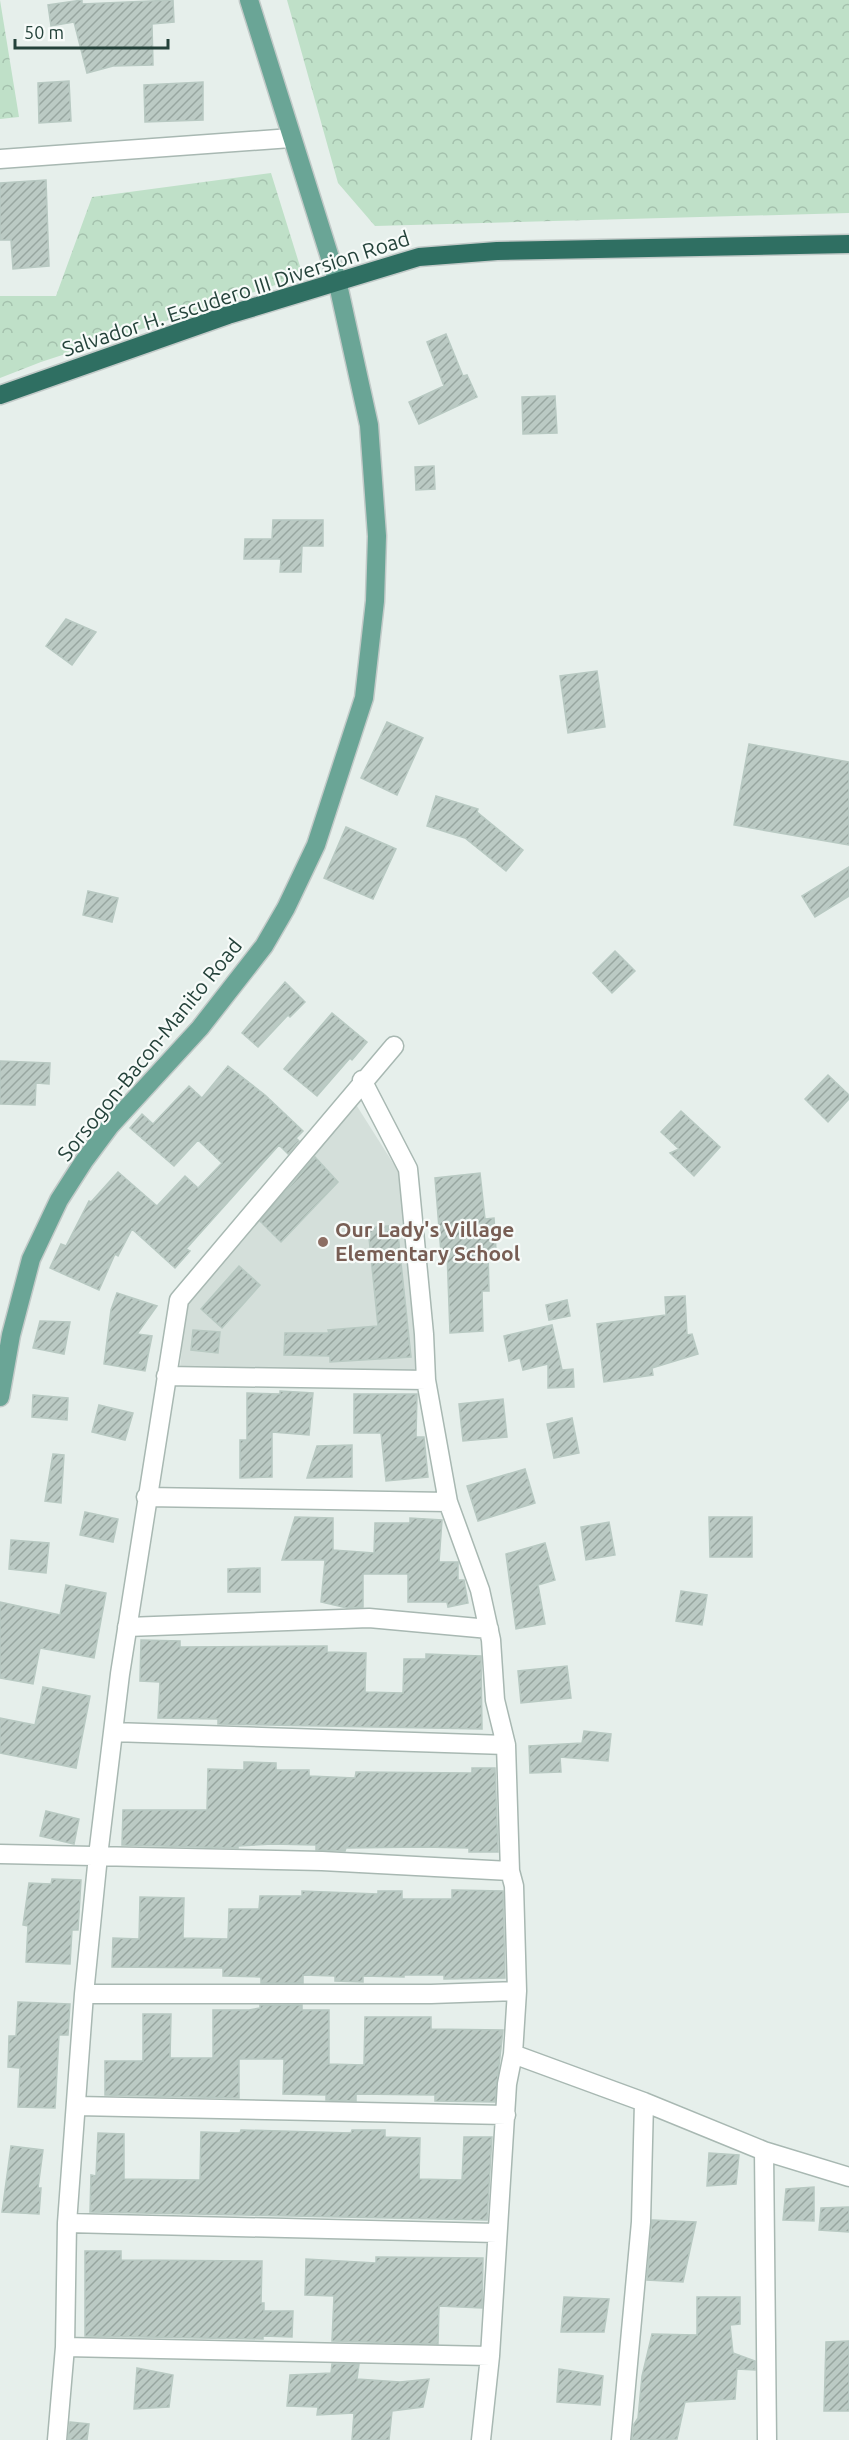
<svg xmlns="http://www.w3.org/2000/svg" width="849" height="2440" font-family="Ubuntu,sans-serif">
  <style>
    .built { fill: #d4dfda }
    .forest { fill: url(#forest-crowns) }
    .building { fill: url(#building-hatch); stroke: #b8c9c2; stroke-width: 1.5 }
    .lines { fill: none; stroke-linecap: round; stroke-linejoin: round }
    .street-casing { stroke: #a8b8b2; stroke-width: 21 }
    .primary-casing { stroke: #c2cac8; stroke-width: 21 }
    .highway-casing { stroke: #c2cac8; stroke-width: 21 }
    .street { stroke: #fff; stroke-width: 18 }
    .primary { stroke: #6aa596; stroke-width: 18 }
    .highway { stroke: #2f6f62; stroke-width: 18 }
    .education-dot { fill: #8d6e63; stroke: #f7fbf9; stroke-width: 2 }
    .labels { text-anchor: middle; stroke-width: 4.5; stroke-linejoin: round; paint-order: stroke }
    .street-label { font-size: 21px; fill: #24423a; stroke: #f7fbf9 }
    .education-label { font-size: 21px; font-weight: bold; fill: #785e54; stroke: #f7fbf9; text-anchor: start }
  </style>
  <defs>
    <pattern id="forest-crowns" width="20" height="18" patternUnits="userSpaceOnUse" patternTransform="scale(1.5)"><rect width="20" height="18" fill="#bfe0c8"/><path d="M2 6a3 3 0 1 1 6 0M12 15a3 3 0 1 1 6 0" fill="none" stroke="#a4c1ad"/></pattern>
    <pattern id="building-hatch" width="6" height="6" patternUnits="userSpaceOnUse" patternTransform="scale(1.5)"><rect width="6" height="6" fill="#bbcac4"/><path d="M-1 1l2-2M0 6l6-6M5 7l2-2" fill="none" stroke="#98a6a0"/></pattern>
  </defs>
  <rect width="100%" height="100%" fill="#e6efeb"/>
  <path class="built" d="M355 1103 405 1182 419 1370 180 1368 186 1303Z"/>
  <path class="forest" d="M0 0 19 117 0 119Z
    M287 0H849V213L375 226 338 183Z
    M271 173 303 276 41 362 0 378V296H56L92 197Z"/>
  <path class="building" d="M82 0V4L173 0 174 22 152 24 153 65 113 66 87 73 74 22 51 26 48 5Z
    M69 81 71 121 39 123 38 83Z
    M203 82V120L145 122 144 85Z
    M46 180 49 266 13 269 11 240H0V183Z
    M446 334 463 376 467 375 477 397 419 424 409 402 444 386 427 342Z
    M555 396 557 433 523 434 522 397Z
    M434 466 435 489 416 490 415 467Z
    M273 520H323V546H302L301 572H280L281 559H244L245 539H272Z
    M66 619 96 632 72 665 46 646Z
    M597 671 605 727 568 733 560 676Z
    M387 722 423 738 397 795 361 778Z
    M749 744 849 762V845L734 825Z
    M436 796 478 809 477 812 523 850 506 871 465 838 427 826Z
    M346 827 396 849 373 899 324 878Z
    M849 867V896L815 917 802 896Z
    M88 891 118 898 112 922 83 915Z
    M615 951 635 971 612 993 593 973Z
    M285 982 305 1002 290 1017 288 1015 258 1047 242 1033Z
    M332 1013 367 1042 352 1060 350 1058 317 1096 284 1069Z
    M0 1061 50 1063 49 1084 36 1083 35 1105 0 1104Z
    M228 1066 265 1095 303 1131 296 1138 299 1141 288 1154 279 1145 186 1249 190 1251 175 1268 132 1229 118 1256 115 1254 99 1290 50 1268 61 1244 66 1246 89 1201 91 1202 118 1172 157 1206 185 1176 198 1188 222 1163 198 1140 174 1166 130 1128 142 1114 153 1124 189 1086 202 1098Z
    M828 1075 849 1095V1099L828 1122 805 1099Z
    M681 1111 720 1147 694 1176 670 1153 679 1149 661 1132Z
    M315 1157 338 1182 281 1242 260 1221Z
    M480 1173 485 1219 494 1218 496 1250 488 1251 489 1291H482L483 1331 450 1333 447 1252 441 1253 435 1178Z
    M397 1225 411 1357 330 1362V1356L284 1355 285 1333H329L328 1330 378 1326 368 1228Z
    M239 1266 260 1285 222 1328 201 1309Z
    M117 1293 157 1306 137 1334 152 1336 145 1371 104 1364 111 1310Z
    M685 1296 687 1335 692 1334 698 1354 652 1368 653 1375 604 1382 597 1324 666 1315 665 1297Z
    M567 1300 570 1316 549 1320 546 1305Z
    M40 1321 70 1322 64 1354 33 1348Z
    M552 1325 562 1370 573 1369 574 1387 548 1388V1364L523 1370 520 1358 509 1361 504 1336Z
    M193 1330 220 1332 218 1353 191 1350Z
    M280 1391 313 1393 309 1435 272 1432V1477L240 1478V1440H247V1393L280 1394Z
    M354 1394H417L416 1437H424L428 1477 386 1481 381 1433H354Z
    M33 1395 68 1398 67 1420 32 1417Z
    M503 1399 507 1437 463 1441 459 1404Z
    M99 1405 133 1413 125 1440 92 1432Z
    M572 1418 579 1453 554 1458 547 1424Z
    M352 1445V1477L307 1478 317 1446Z
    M53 1454 64 1455 61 1503 45 1501Z
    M525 1469 535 1503 478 1521 467 1486Z
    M85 1512 118 1519 113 1542 80 1535Z
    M295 1517 333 1518V1550L374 1553 375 1523H410V1518L442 1520 439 1562H458V1580H464L468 1603 448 1607 447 1602H408V1574H363V1607L347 1608 321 1602 325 1560H282Z
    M709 1517H752V1557H710Z
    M609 1522 615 1555 586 1560 581 1527Z
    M11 1540 49 1543 46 1573 9 1569Z
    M545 1543 555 1580 538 1585 545 1624 516 1629 506 1554Z
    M260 1568V1592H228V1569Z
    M66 1585 106 1593 94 1658 40 1648 33 1684 0 1678V1602L60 1615Z
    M681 1591 707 1595 702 1625 676 1621Z
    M141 1640 180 1641V1647L327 1646V1652L366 1653 365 1692 403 1693 404 1659H426V1654L481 1656 482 1729 218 1724V1719L158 1718 160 1682 140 1681Z
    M567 1666 571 1698 521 1703 518 1671Z
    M43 1687 90 1696 76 1768 0 1753V1718L35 1725Z
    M584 1731 611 1734 608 1761 560 1757 561 1772 530 1773 529 1746 582 1743Z
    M244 1762 276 1763V1770H309V1776L355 1778 356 1772 472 1773V1768H495L498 1852H469V1848L423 1847 346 1848 345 1851 316 1850V1845L272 1844 238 1846V1848L122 1845 123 1810H207L208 1769 244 1770Z
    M46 1811 79 1819 74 1844 40 1836Z
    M52 1879 81 1880 78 1930H72L70 1964 26 1962 28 1926 23 1925 29 1883 51 1884Z
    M452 1890 503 1891 505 1978 444 1979V1975H404V1977L363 1976V1982L335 1981V1976L303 1975V1983H261V1977L223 1976V1968L112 1967 113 1938 139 1939 140 1897 184 1898 183 1938 228 1939 229 1909H259L260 1896H302V1891L378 1894V1891H402V1899H452Z
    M18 2002 70 2004 68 2035H59L55 2108 18 2107 20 2068 8 2067 9 2036H16Z
    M260 2005H302V2010H329V2064L364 2065 365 2017H431V2029L503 2030 495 2102 435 2101V2095L356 2094V2101L326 2100V2095L283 2094 284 2059H239V2098L105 2095V2061H143V2014H171L170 2058H213V2010H249L260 2008Z
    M241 2130 351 2133 352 2130H385V2137L420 2138 419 2179 462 2180 464 2137H492L487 2220 90 2212 91 2175 96 2176 98 2133 124 2134V2179L200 2180 201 2132 240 2133Z
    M11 2146 43 2150 38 2188H41L39 2214 2 2212Z
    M709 2153 739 2155 736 2184 707 2186Z
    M814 2187V2221L783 2220 786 2189Z
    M849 2207V2232L819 2230 821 2208Z
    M652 2220 696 2222 683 2282 647 2280Z
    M85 2251H121V2260L262 2261 261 2303H264V2311H293L292 2337 263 2336V2339L85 2336Z
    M376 2257 483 2258 482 2308 439 2306 438 2344 332 2341 334 2296 305 2295 306 2259 376 2263Z
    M564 2297 609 2299 604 2332H561Z
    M697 2297H740V2324L730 2325 733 2353 755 2361V2370L737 2369 735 2399 685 2402 677 2439 632 2440 634 2424 638 2418 642 2376 652 2334 697 2335Z
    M849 2341V2411H824L826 2342Z
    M332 2364H359L357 2379 400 2382 429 2379 423 2407 392 2411 389 2440H352L354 2413 317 2415 318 2407 287 2406 290 2375 331 2373Z
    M137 2368 173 2375 169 2407 134 2409Z
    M559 2369 603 2376 600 2405 557 2402Z
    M70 2422 89 2424 87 2440H68Z"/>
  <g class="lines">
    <defs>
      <path id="street" d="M0 159 291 138
        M362 1080 408 1169 424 1334 426 1380 448 1502 480 1590 491 1640 495 1700 506 1745 510 1871 514 1886 517 1991 513 2054 507 2084 490 2356 481 2440
        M166 1376 426 1380
        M146 1497 448 1502
        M127 1627 369 1618 489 1629
        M113 1732 506 1745
        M0 1854 322 1861 510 1871
        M84 1994H431L517 1991
        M513 2054 644 2102 764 2151 849 2177
        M77 2106 506 2115
        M764 2151 767 2440
        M67 2223 497 2233
        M65 2347 490 2356
        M57 2440 65 2347 67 2223 84 1994 98 1856 120 1674 179 1300 394 1046
        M621 2440 641 2222 644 2102"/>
      <path id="primary" d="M0 1397 11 1335 31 1259 59 1200 84 1161 110 1126 200 1028 264 946 286 908 316 845 364 698 375 601 377 536 369 425 337 280 249 0"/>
      <path id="highway" d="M0 395 228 315 419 257 497 251 849 244"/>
    </defs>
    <use href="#street" class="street-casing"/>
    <use href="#primary" class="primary-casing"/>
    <use href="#highway" class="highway-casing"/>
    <use href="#street" class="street"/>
    <use href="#primary" class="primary"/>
    <use href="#highway" class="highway"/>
  </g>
  <circle class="education-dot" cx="323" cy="1242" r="6"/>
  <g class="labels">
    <g class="street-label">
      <text transform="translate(236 294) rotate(-18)" y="7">Salvador H. Escudero III Diversion Road</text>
      <text transform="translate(150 1050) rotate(-51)" y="7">Sorsogon-Bacon-Manito Road</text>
    </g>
    <g class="education-label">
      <text x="335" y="1237">Our Lady's Village<tspan x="335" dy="24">Elementary School</tspan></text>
    </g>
  </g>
  <path d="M15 39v9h153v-9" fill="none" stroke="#24423a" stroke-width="3"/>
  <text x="24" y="39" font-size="18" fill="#24423a" stroke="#f7fbf9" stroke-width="4.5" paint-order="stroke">50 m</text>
</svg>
